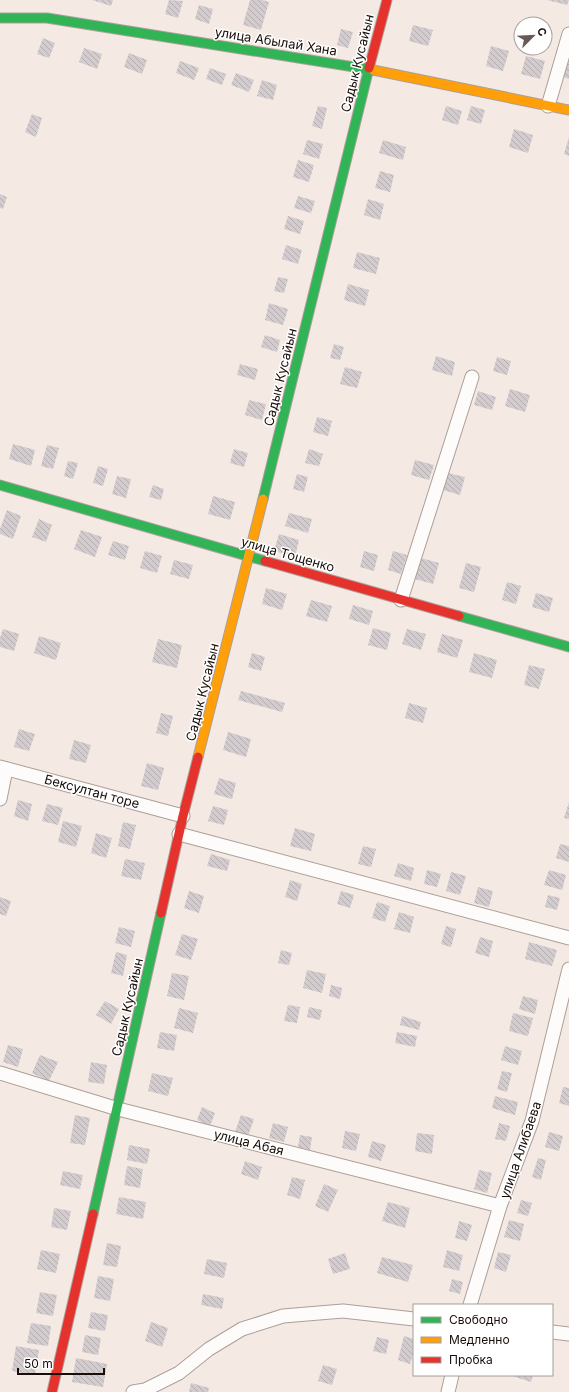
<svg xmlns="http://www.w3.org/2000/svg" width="569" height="1392" font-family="Inter,sans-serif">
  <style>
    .building { fill: url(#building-back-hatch) }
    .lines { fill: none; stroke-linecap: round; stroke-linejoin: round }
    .street-casing { stroke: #ab9f9a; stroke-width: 15 }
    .fast-casing { stroke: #ab9f9a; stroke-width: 11 }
    .slow-casing { stroke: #ab9f9a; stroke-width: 11 }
    .jam-casing { stroke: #ab9f9a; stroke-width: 11 }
    .street { stroke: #fefcfb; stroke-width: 13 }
    .fast { stroke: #30b455; stroke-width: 9 }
    .slow { stroke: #ff9f0a; stroke-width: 9 }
    .jam { stroke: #e5322d; stroke-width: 9 }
    .labels { text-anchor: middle; stroke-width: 3; stroke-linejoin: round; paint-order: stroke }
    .street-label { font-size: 13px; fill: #180d08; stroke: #fff }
  </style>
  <defs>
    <pattern id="building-back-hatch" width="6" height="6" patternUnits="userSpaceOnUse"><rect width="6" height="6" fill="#d2cccf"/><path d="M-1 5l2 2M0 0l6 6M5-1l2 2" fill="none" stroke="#b4aeb0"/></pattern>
  </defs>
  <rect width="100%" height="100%" fill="#f5e9e3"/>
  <path class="building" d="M92 0H113L111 6Z
    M169 0 183 1 178 18 165 14Z
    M250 0H262L269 2 261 30 243 25Z
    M547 0H569L567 5Z
    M199 5 213 9 209 24 195 19Z
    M413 25 433 30 428 46 409 41Z
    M341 29 353 32 348 48 337 45Z
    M43 38 55 43 49 58 37 54Z
    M491 46 509 51 503 71 486 66Z
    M84 48 102 54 97 69 79 62Z
    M129 53 147 60 142 74 124 67Z
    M526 56 545 61 540 79 521 74Z
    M180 61 199 68 194 80 176 73Z
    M567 62H569V79L563 77Z
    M210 68 226 74 222 85 206 79Z
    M236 73 254 80 249 92 231 85Z
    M262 80 277 85 273 100 257 96Z
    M318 106 327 108 322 129 312 126Z
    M446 106 462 111 458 125 442 120Z
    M471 106 485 110 481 124 467 120Z
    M32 114 42 118 36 137 25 132Z
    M514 129 533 135 528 153 509 147Z
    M569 137V156L564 154Z
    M307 140 323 144 319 159 303 154Z
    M383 140 406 147 403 160 379 153Z
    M298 160 314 165 309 182 293 177Z
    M380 171 394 175 390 192 375 188Z
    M0 194 7 197 3 209 0 208Z
    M298 196 315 201 311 213 294 208Z
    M368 199 384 204 380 220 364 215Z
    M288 216 304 221 300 234 284 229Z
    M286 245 302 250 298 264 282 259Z
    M357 252 380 258 376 274 353 268Z
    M278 277 288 279 284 293 274 291Z
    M348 284 369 290 365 306 344 300Z
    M269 303 288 309 283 325 265 320Z
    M265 335 280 340 277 352 261 347Z
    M334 344 344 347 340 360 330 358Z
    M436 356 455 362 452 376 432 370Z
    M497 357 511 361 507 375 493 371Z
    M240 364 258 369 255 380 237 375Z
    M345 367 362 372 357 388 340 384Z
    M510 389 530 395 525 412 505 406Z
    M478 391 496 397 492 410 474 405Z
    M249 400 266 404 262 420 245 415Z
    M317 417 332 421 328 436 313 432Z
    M13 444 35 450 31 466 9 459Z
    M47 445 59 448 53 469 41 466Z
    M234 449 248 453 244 467 230 463Z
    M309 449 323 454 319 466 305 463Z
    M415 460 434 465 429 480 411 475Z
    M68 461 78 463 73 479 64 476Z
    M98 466 108 469 103 486 93 483Z
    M448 473 465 477 460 495 443 490Z
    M297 474 308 477 304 492 293 489Z
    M117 476 131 479 126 498 112 494Z
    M153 485 164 489 161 500 149 497Z
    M213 496 235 502 230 520 208 514Z
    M7 510 21 516 13 539 0 534V529Z
    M289 513 312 519 308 533 285 526Z
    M39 519 52 525 46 542 32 537Z
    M81 530 102 537 95 557 74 549Z
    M279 534 299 540 295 557 274 551Z
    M113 541 129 546 125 560 108 555Z
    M145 551 162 556 157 573 140 568Z
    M364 551 378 555 374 571 360 567Z
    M393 551 407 555 401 574 388 570Z
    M421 558 439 563 433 584 415 579Z
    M174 560 193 565 189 579 170 574Z
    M466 563 481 567 474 592 459 588Z
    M507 582 521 586 516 604 502 600Z
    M266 588 287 594 282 610 262 604Z
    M536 593 553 598 549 612 532 607Z
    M311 600 332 606 327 622 306 616Z
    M353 605 373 611 369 625 349 619Z
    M373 628 391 633 387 650 368 645Z
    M3 629 19 634 14 651 0 647V638Z
    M407 629 426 634 421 650 402 644Z
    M442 634 463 640 457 658 437 652Z
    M39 636 61 643 56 660 34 653Z
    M158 639 182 645 177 668 152 662Z
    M252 653 265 657 261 671 248 667Z
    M474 653 497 660 492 678 469 672Z
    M529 665 545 669 539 689 524 685Z
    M241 691 285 703 282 712 238 700Z
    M409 703 427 708 423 723 405 718Z
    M161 713 173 716 168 736 156 733Z
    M19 729 35 734 29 751 14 747Z
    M228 732 251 739 246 757 223 750Z
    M74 740 91 745 86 763 69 759Z
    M147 763 164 768 158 790 141 786Z
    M219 778 236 783 232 799 214 794Z
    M18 800 32 804 28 821 14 816Z
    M569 802V819L564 818Z
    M47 804 63 808 58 825 42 821Z
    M213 806 228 810 224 825 208 821Z
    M63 821 82 826 76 847 58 842Z
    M123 822 136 825 130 849 118 846Z
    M295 828 315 834 311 851 290 846Z
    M96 833 112 838 106 858 91 853Z
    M560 844 569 846V862L556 858Z
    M363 846 376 849 371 867 358 864Z
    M211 854 230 860 227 871 207 866Z
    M125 859 145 863 141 880 121 876Z
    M398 863 414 868 411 881 394 876Z
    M427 870 441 874 437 887 424 884Z
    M549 870 566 875 562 890 544 885Z
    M451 872 466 876 460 895 446 891Z
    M290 880 302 884 297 901 285 897Z
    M478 887 493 891 489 907 474 903Z
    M189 891 204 896 199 913 184 908Z
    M341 891 354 895 350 908 337 904Z
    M548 895 560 898 557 910 545 907Z
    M0 897 11 901 6 916 0 914Z
    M377 902 390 906 385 922 372 918Z
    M399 912 414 917 410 933 394 929Z
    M446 926 456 929 451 947 441 944Z
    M119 927 135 931 131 947 115 943Z
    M182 934 198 939 191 960 175 955Z
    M480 937 493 941 489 957 475 953Z
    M529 942 557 950 552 966 525 959Z
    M281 950 292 953 289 965 278 963Z
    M116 952 127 955 123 976 111 973Z
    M307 970 326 974 322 993 303 988Z
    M172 973 189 976 184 1000 167 996Z
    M331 985 342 988 340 999 329 996Z
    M523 996 538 1000 535 1014 519 1009Z
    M105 1001 119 1009 111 1024 96 1015Z
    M288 1005 300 1007 297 1023 284 1021Z
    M309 1007 322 1010 320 1020 307 1017Z
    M179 1008 198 1013 193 1033 174 1028Z
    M513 1013 533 1018 528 1036 509 1031Z
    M402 1016 421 1022 419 1030 400 1025Z
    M160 1032 177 1035 174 1051 157 1048Z
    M397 1032 417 1036 415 1047 395 1043Z
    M8 1045 23 1049 18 1067 3 1062Z
    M505 1046 522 1051 518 1065 501 1060Z
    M40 1055 58 1062 49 1081 32 1073Z
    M91 1062 107 1065 104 1084 88 1082Z
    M502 1071 512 1073 507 1092 497 1089Z
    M152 1073 173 1078 168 1096 148 1091Z
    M563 1087 569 1088V1106L559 1103Z
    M495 1096 518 1102 515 1115 492 1108Z
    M202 1107 215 1113 210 1126 197 1120Z
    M75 1115 90 1118 85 1145 70 1143Z
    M241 1115 254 1119 248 1136 235 1132Z
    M273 1123 288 1127 284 1142 269 1138Z
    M499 1123 510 1126 506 1141 495 1139Z
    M345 1131 360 1134 356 1151 342 1148Z
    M549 1132 563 1136 559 1151 545 1147Z
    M417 1133 434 1135 432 1154 415 1151Z
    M300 1135 312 1137 310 1150 298 1147Z
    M372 1141 386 1145 381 1161 368 1157Z
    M129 1145 150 1149 147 1164 127 1160Z
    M538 1158 546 1160 541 1180 532 1177Z
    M245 1161 262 1167 258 1180 241 1174Z
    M127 1166 143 1169 140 1188 124 1185Z
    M479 1170 492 1173 487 1193 474 1189Z
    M63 1171 83 1175 80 1189 60 1185Z
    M292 1177 305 1180 300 1199 287 1195Z
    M324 1184 338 1190 328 1212 315 1206Z
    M119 1197 146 1202 143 1219 116 1214Z
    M521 1200 532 1203 528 1216 517 1213Z
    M388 1202 410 1208 405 1228 382 1221Z
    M54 1208 71 1211 67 1230 51 1227Z
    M509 1220 524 1224 520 1241 504 1237Z
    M459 1221 472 1225 467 1241 455 1238Z
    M107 1243 121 1246 117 1267 103 1265Z
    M41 1250 60 1254 56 1273 37 1269Z
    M447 1250 463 1255 459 1271 443 1267Z
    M498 1252 511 1255 506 1272 494 1268Z
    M345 1253 350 1269 333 1274 328 1259Z
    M382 1257 413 1265 408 1282 377 1273Z
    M207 1259 227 1263 224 1278 204 1274Z
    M98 1276 114 1279 110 1301 94 1298Z
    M452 1279 463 1282 460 1294 449 1291Z
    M40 1292 57 1295 53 1316 36 1313Z
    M203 1294 224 1298 222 1309 201 1305Z
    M91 1312 108 1315 105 1331 88 1328Z
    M151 1322 168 1328 162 1347 145 1341Z
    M31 1323 51 1326 48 1346 27 1343Z
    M85 1335 101 1338 98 1355 82 1352Z
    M404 1336 414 1339V1350L410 1364 398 1360Z
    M377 1337 389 1340 386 1354 373 1351Z
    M16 1346 39 1350 35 1375 12 1371Z
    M76 1358 107 1364 103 1387 72 1382Z
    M323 1365 337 1369 332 1385 318 1381Z
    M509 1375H533L531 1382Z
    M191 1383 209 1388 208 1392H189Z"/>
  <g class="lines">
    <defs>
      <path id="street" d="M548 106 569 34
        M401 600 472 377
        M0 767 183 816
        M0 799 6 769
        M179 834 569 938
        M0 1073 118 1109 500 1206
        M470 1305 500 1206 532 1121 569 969
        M552 1332 569 1334
        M133 1392 145 1390 179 1373 209 1349 242 1329 283 1316 343 1311 414 1319
        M448 1392 452 1375"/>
      <path id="fast" d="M0 18H47L373 70
        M0 485 265 561
        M263 499 369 68
        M459 616 569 647
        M93 1214 161 913"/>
      <path id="slow" d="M373 70 569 110
        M198 757 263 499"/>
      <path id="jam" d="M369 68 387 0
        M265 561 459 616
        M161 913 183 816 198 757
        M52 1392 93 1214"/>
    </defs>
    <use href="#street" class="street-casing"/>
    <use href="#fast" class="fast-casing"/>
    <use href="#slow" class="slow-casing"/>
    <use href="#jam" class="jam-casing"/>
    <use href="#street" class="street"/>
    <use href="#fast" class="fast"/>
    <use href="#slow" class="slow"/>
    <use href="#jam" class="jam"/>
  </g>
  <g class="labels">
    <g class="street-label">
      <text transform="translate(276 41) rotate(9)" y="5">улица Абылай Хана</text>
      <text transform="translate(357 63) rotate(-76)" y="5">Садык Кусайын</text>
      <text transform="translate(280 377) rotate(-76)" y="5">Садык Кусайын</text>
      <text transform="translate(288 554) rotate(16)" y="5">улица Тощенко</text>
      <text transform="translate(202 692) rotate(-76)" y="5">Садык Кусайын</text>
      <text transform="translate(92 791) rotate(15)" y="5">Бексултан торе</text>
      <text transform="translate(127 1007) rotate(-77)" y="5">Садык Кусайын</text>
      <text transform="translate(249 1142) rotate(14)" y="5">улица Абая</text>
      <text transform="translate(520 1150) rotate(-71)" y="5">улица Алибаева</text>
    </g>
  </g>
  <rect x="413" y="1304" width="140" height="72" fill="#ffffff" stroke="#a39e9c"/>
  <rect x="421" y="1317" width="20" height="6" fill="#30b455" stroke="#a39e9c"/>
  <text x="449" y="1324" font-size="12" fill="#180d08">Свободно</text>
  <rect x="421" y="1337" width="20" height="6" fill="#ff9f0a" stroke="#a39e9c"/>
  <text x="449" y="1344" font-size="12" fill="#180d08">Медленно</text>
  <rect x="421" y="1357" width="20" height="6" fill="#e5322d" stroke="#a39e9c"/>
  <text x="449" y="1364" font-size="12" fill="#180d08">Пробка</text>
  <g transform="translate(533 36) rotate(66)"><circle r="19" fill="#ffffff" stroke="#a39e9c"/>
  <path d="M0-3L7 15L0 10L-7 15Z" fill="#655a55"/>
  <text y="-6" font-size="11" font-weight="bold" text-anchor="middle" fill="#180d08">С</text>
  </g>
  <path d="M18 1368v6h86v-6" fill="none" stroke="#180d08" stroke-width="2"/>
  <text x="24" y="1368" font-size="12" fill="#180d08" stroke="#ffffff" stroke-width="3" paint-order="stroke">50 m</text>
</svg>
